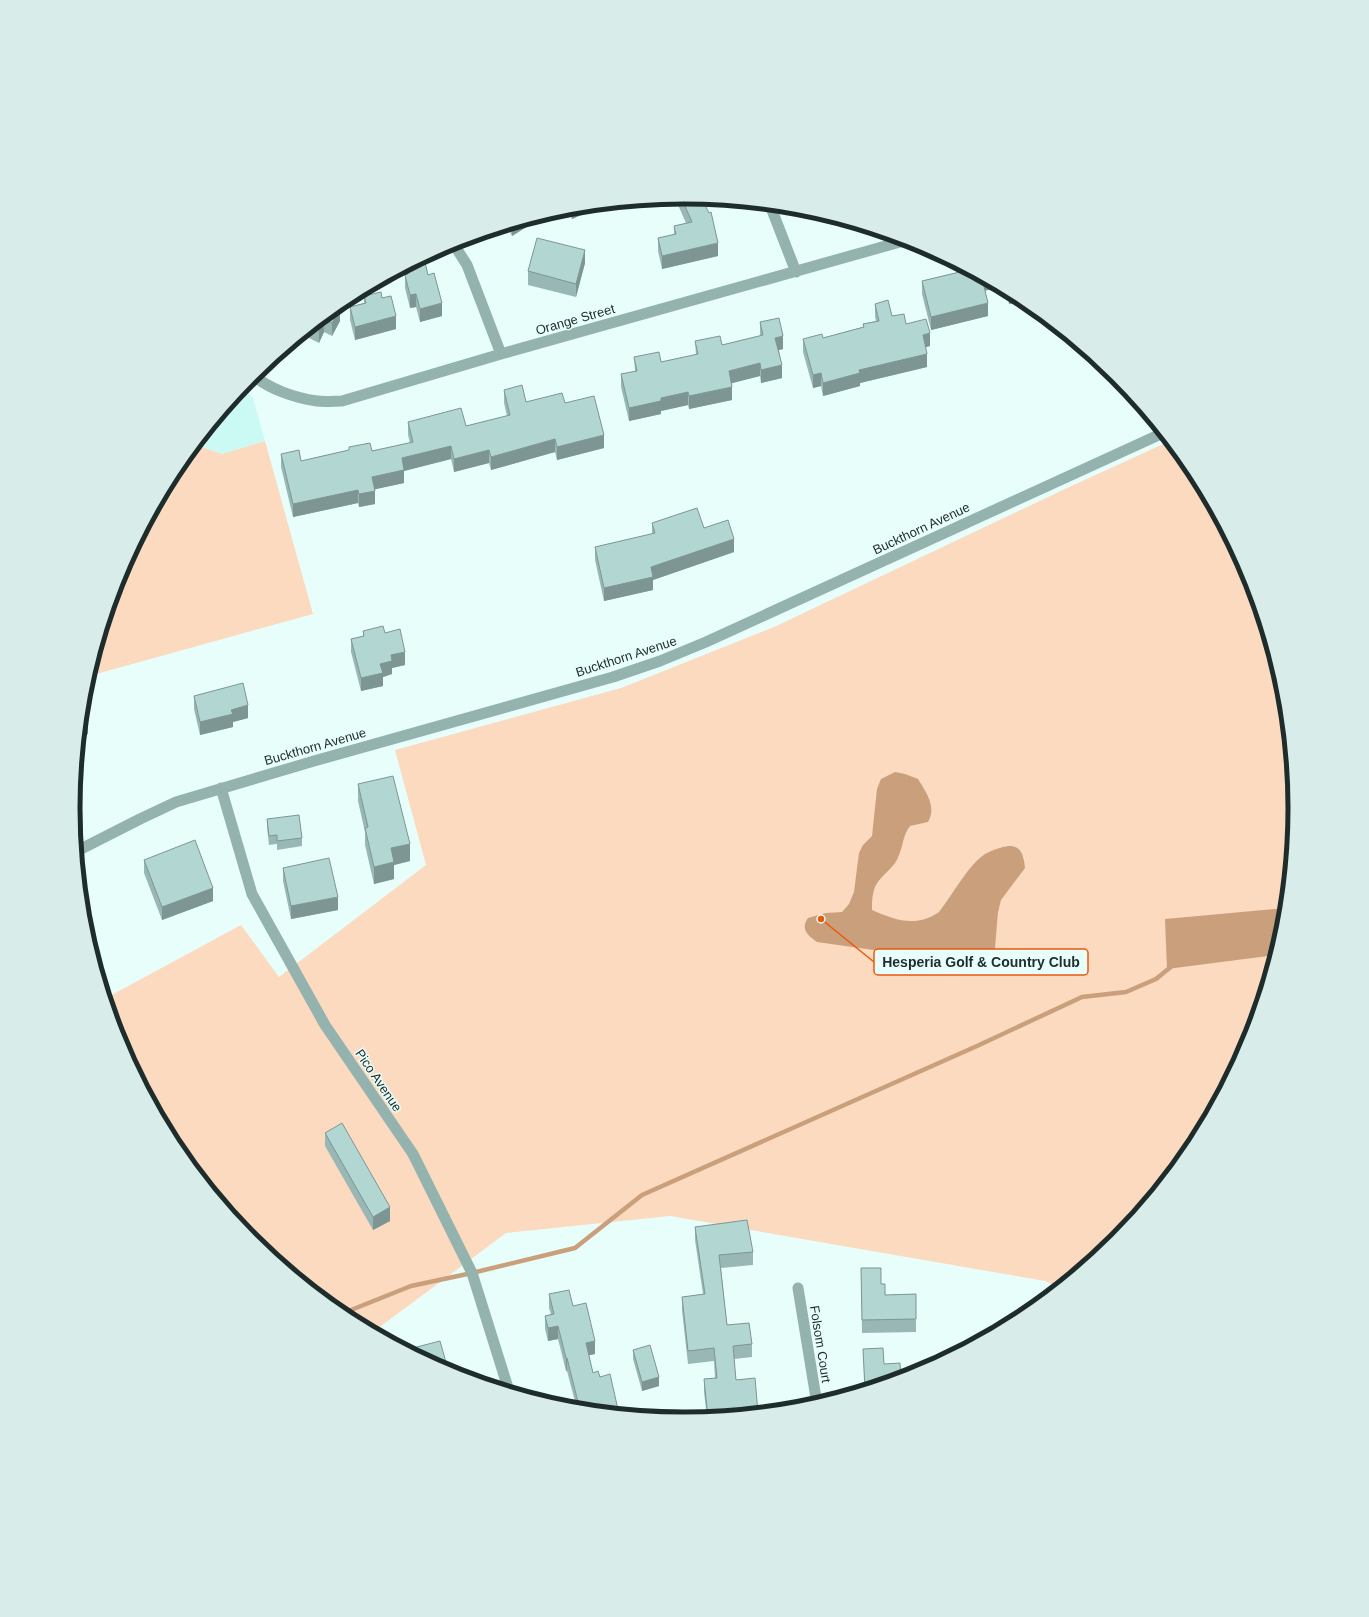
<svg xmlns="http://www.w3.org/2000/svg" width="1369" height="1617" font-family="Helvetica,sans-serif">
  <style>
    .built { fill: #cbfaf5 }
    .green { fill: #fbdac0 }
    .water { fill: #ca9f7b }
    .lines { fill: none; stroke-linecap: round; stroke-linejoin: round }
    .stream { stroke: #ca9f7b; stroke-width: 4.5 }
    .minor { stroke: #94b2ae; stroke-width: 11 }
    .wall { fill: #99b8b5 }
    .shaded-wall { fill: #7d9693 }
    .building { fill: #b2d6d2; stroke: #7d9693 }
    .labels { text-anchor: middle; stroke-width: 3; stroke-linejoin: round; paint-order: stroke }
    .street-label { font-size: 13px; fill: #1e2c2b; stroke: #e8fefb }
    .rim { fill: none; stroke: #1e2c2b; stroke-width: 5 }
    .leader { fill: none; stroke: #e8590c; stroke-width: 1.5 }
    .callout-dot { fill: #e8590c; stroke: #e8fefb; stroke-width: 1.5 }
    .callout { fill: #e8fefb; stroke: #e8590c; stroke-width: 1.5 }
    .callout-label { font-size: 14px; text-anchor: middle; font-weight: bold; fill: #1e2c2b }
  </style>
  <rect width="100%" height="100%" fill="#e8fefb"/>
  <path class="built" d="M243 388 253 398 265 441 222 454 195 445Z"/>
  <path class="green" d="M265 441 313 614 89 676 120 574 176 469 195 445 222 454Z
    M1170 441 1193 469 1250 575 1284 689 1296 809 1284 928 1249 1043 1193 1148 1117 1241 1060 1288 1045 1281 670 1216 506 1233 373 1332 345 1317 252 1241 176 1148 119 1042 106 998 241 925 279 977 426 865 395 750 621 688 774 627 1067 488Z"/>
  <path class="water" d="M895 772 905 774 918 779C926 792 937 807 928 822L910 826C903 835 903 846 899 855 895 868 882 874 876 885 872 893 872 902 872 910 895 920 916 928 939 912 951 897 969 864 985 854 992 850 1001 847 1009 846 1022 845 1024 858 1025 868L1001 900 998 912 994 960 987 962 965 963 817 942C808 936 800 929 808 918L826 913 842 912 849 904 854 892 859 853 863 845 872 836 877 789 881 779Z
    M1286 908 1284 928 1276 955 1167 969 1165 919Z"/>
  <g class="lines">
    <path class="stream" d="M341 1314 411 1286 472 1273 575 1248 642 1195 977 1046 1082 997 1126 992 1156 979 1172 966"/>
    <path class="minor" d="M770 205 796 272
      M453 243 467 265 501 354
      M253 375C269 389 295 398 317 401 325 402 334 401 342 401L501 354 907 240
      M221 788 252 894 325 1025 413 1154 472 1273 509 1391
      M77 851 140 819 176 802 314 761 613 677 660 661 706 642 1163 433
      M798 1288 817 1404"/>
  </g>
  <path class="wall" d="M685 197 718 256 662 269 658 251V238L674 235V226L686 223 675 198Z
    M588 206V212L572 219 567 209Z
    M528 220V226L512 236 507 227Z
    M424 258 428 275 442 316 420 322 416 307 410 308 405 288V275L403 269Z
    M585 263 576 297 528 285V271Z
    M963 267 1000 287 985 291 988 316 931 330 922 294V281L963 271Z
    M1006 290 1025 301 1009 304Z
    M364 296 382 298 396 329 355 340 350 320V307L364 303Z
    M875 304 892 316 906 324 930 346 926 347 927 367 860 383V386L823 396 821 386 813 388 803 352V339L823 338 863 327V324L876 321 875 317Z
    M337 306 340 321 332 336 324 332 319 343 303 335Z
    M760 322 783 349 779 350 782 378 761 383 760 376 731 383 732 400 689 409 688 405 661 411V414L629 421 621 387V374L635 371 634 357 661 362 696 355 695 341 722 345 760 336Z
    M504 390 526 402 565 403 604 448 557 460 555 452 491 470 489 463 454 472 451 459 404 471V483L375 489V504L359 507 358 503 293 517 281 467V454L301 461 349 450V447L372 451 410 443 408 435V422L466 426 507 416 504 403Z
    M652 523 704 528 734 552 653 580V590L604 601 595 560V547L652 534Z
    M363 631 385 633 405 665 392 668V674L383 677V686L361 691 351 652V639L363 636Z
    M194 696 248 718 233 722V727L200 735 194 709Z
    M358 784 410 861 394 865V879L374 884 365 845V832L358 801Z
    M267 819 302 838V846L277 850V844L269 845 267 827Z
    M144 860 213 901 162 920 144 873Z
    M283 868 338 910 291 919 283 881Z
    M325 1133 390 1221 373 1230 325 1146Z
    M695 1227 753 1252V1265L721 1268 727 1325 752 1344V1357L734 1359 736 1380 758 1413 707 1418 704 1392V1379L715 1378 714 1361 688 1364 682 1310V1297L703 1294 695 1240Z
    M861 1268 881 1284 885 1295 916 1294V1332L862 1333Z
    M549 1294 573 1306 595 1354 589 1355 593 1373 600 1377 619 1414 577 1409 567 1371H566L558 1339 548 1341 545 1329V1316L551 1314 549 1308Z
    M863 1349 884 1364 901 1379 865 1390Z
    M633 1350 659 1386 642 1391 633 1359Z"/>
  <path class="shaded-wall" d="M674 198 668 201V199Z
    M588 206V212L572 219V211L579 207Z
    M528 220V226L512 236V225Z
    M718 243V256L662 269V256Z
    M585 250V263L576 297V284Z
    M982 278H983L1000 287 982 291Z
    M1009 292 1024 300 1025 301 1009 304Z
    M416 294V307L410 308V295Z
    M442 303V316L420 322V309Z
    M988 303V316L931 330V317Z
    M340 308V321L332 336V323Z
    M396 316V329L355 340V327Z
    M324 319V332L319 343V330Z
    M930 333V346L923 348V335Z
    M783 336V349L775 351V338Z
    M927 354V367L860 383V386L823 396V383L859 370Z
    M760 363V376L729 384V371Z
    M782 365V378L761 383V370Z
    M821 373V386L813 388V375Z
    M732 387V400L689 409V396Z
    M688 392V405L661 411V414L629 421V408L661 398Z
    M604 435V448L557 460V447Z
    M555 439V452L491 470V457Z
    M451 446V459L404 471V483L372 490V477L402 458Z
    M489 450V463L454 472V459Z
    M358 490V503L293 517V504Z
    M375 491V504L359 507V494Z
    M734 539V552L653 580V590L604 601V588L651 567Z
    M405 652V665L392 668V674L383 677V686L361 691V678L391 655Z
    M248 705V718L233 722V727L200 735V722L231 710Z
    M88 721V734L80 737 81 724Z
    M410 844V861L394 865V879L374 884V867L391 848Z
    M213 888V901L162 920V907Z
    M338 897V910L291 919V906Z
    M90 932V945L86 933Z
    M390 1207V1221L373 1230V1217Z
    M558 1326V1339L548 1341V1328Z
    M595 1341V1354L586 1356V1343Z
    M566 1358H567V1371H566Z
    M659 1377V1386L642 1391V1382Z"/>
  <path class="building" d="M681 197H685L702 199 709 213 711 212 718 243 662 256 658 238 676 234 674 226 692 222Z
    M579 207 572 211 571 208Z
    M537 238 585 250 576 284 528 271Z
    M424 258 428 275 434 273 442 303 420 309 416 294 410 295 405 275 408 274 406 267Z
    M964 268 983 278H982L988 303 931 317 922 281 964 271Z
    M381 292 382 298 391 296 396 316 355 327 350 307 366 303 364 296Z
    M888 300 892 316 904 314 906 324 926 319 930 333 923 335 927 354 859 370 860 373 823 383 821 373 813 375 803 339 822 334 823 338 864 327 863 324 879 321 875 304Z
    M337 306 340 308 332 323 324 319 319 330 312 327Z
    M779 318 783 336 775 338 782 365 761 370 760 363 729 371 732 387 689 396 688 392 661 398V401L629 408 621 374 637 371 634 357 659 352 661 362 698 354 695 341 720 336 722 345 763 335 760 322Z
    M522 385 526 402 562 393 565 403 594 396 604 435 557 447 555 439 491 457 489 450 454 459 451 446 402 458 404 470 372 477 375 491 359 494 358 490 293 504 281 454 299 450 301 461 349 450V447L370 443 372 451 413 442 408 422 461 408 466 426 510 415 504 390Z
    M697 508 704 528 728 520 734 539 651 567 653 577 604 588 595 547 655 533 652 523Z
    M383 626 385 633 400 629 405 652 391 655 392 661 380 664 383 673 361 678 351 639 364 636 363 631Z
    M243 683 248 705 231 710 233 714 200 722 194 696Z
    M83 707 88 721 81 724Z
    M393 776 410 844 391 848 394 862 374 867 365 828 368 827 358 784Z
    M299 815 302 838 277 841V835L269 836 267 819Z
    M195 840 213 888 162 907 144 860Z
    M329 858 338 897 291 906 283 868Z
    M84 917 90 932 86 933 85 928Z
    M342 1123 390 1207 373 1217 325 1133Z
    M747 1220 753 1252 719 1255 727 1325 749 1323 752 1344 733 1346 736 1380 755 1378 758 1413 708 1418 704 1379 717 1378 714 1348 688 1351 682 1297 705 1294 695 1227Z
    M861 1268H881V1284H885V1295L916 1294V1319L862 1320Z
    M569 1290 573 1306 586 1303 595 1341 586 1343 593 1373 598 1371 600 1377 610 1374 619 1414 580 1410 567 1358H566L558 1326 548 1328 545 1316 554 1314 549 1294Z
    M440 1341 449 1373 410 1352 409 1349Z
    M650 1345 659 1377 642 1382 633 1350Z
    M883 1348 884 1364 900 1363 901 1379 865 1390 863 1349Z"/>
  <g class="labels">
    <g class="street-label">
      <text transform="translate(575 319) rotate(-16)" y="5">Orange Street</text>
      <text transform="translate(921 528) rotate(-25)" y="5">Buckthorn Avenue</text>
      <text transform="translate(626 656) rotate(-18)" y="5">Buckthorn Avenue</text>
      <text transform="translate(315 746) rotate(-16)" y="5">Buckthorn Avenue</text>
      <text transform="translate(379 1080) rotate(56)" y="5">Pico Avenue</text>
      <text transform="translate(821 1344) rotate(81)" y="5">Folsom Court</text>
    </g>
  </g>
  <path d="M0 0H1369V1617H0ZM80 808a604 604 0 1 1 1208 0a604 604 0 1 1-1208 0Z" fill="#d8edea" fill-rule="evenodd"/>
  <path class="rim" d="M80 808a604 604 0 1 1 1208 0a604 604 0 1 1-1208 0Z"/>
  <path class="leader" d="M821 919L874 962"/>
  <circle class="callout-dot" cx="821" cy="919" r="4"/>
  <rect class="callout" x="874" y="949" width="214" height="26" rx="4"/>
  <g class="callout-label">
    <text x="981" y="967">Hesperia Golf &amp; Country Club</text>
  </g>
</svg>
